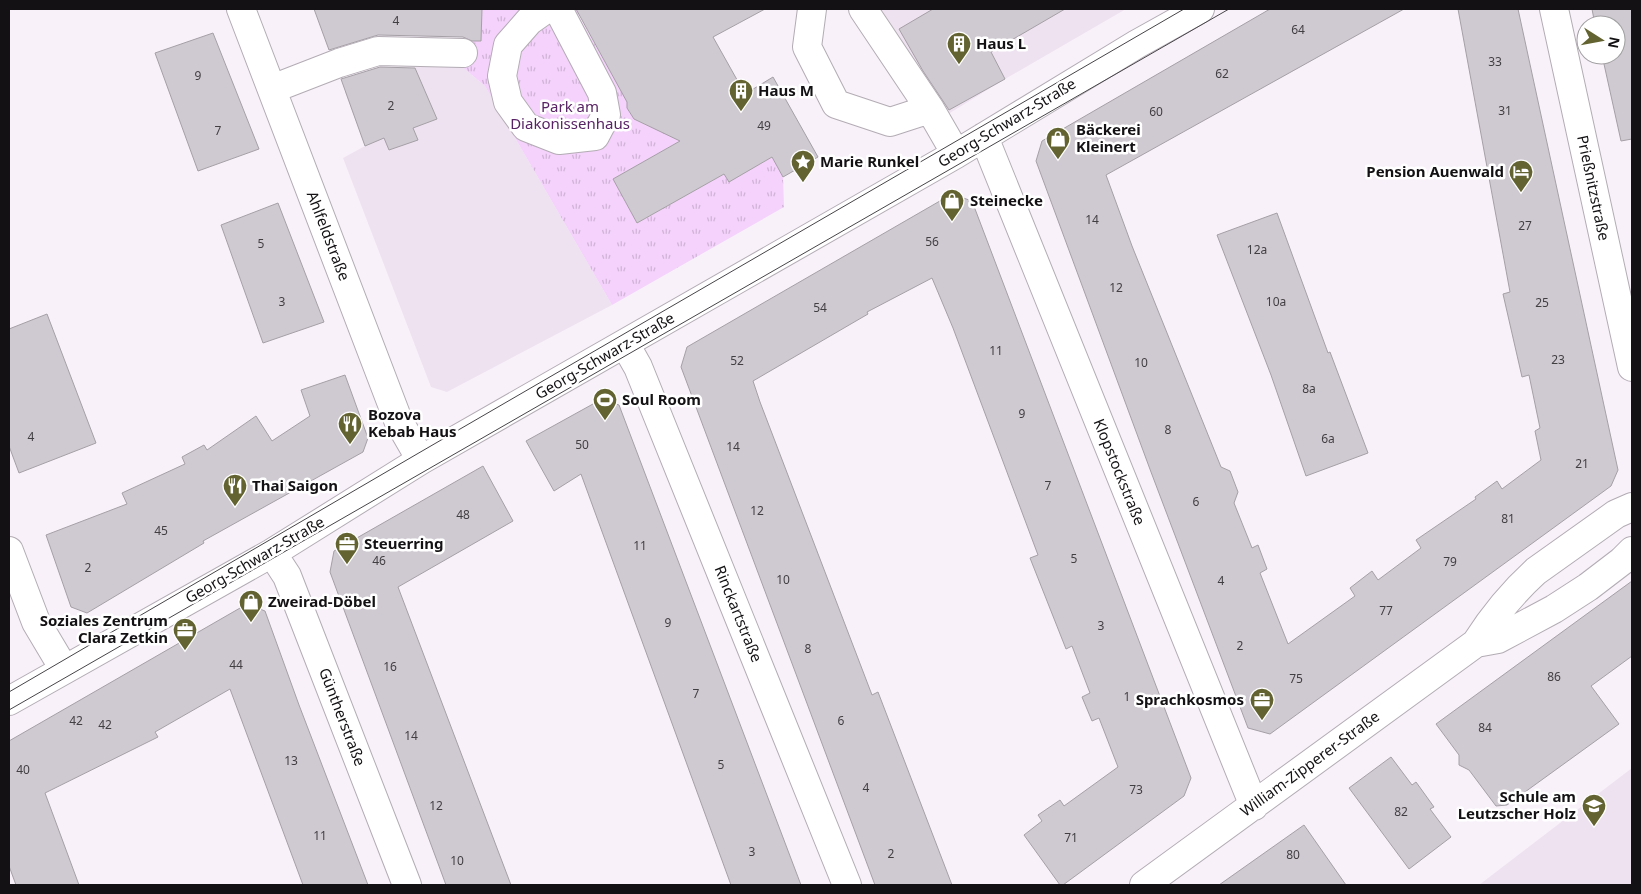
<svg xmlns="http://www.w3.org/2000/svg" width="1641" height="894" font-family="'Noto Sans',sans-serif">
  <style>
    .built { fill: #eee2f0 }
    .park { fill: url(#park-tufts) }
    .building { fill: #cfc9d1; stroke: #a59fa6 }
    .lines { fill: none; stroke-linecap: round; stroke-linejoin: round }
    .minor-casing { stroke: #b3acb4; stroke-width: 30 }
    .minor { stroke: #fff; stroke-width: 28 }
    .tram { stroke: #474448; stroke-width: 1 }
    .labels { text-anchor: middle; stroke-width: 5; stroke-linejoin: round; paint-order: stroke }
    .number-label { font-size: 12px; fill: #423f42 }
    .poi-label { font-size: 15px; font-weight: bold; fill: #131113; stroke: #fff; text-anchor: start }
    .park-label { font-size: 15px; fill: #582364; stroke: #fff }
    .street-label { font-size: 15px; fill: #131113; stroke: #fff }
  </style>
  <defs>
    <pattern id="park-tufts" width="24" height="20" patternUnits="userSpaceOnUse" patternTransform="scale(1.25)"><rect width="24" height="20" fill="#f4d2fb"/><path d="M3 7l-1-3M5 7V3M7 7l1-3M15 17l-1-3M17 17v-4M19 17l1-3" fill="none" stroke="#d0b3d6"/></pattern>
  </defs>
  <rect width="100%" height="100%" fill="#f8f1fa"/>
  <path class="built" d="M874 9H1126L1005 79 937 121Z
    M460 65 485 86 612 305 447 392 431 387 343 158 365 146 345 92 415 67Z
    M1632 768V885H1479Z"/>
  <path class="park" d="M482 9H588L578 15 614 78 656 54 627 108 634 119 646 125 657 124 699 130 613 179 637 223 724 174 729 181 772 157 783 177 784 207 612 305 485 86 460 65 468 40 481 41Z"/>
  <path class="building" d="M314 9H482L481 41H472L463 37 378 35 329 50Z
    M576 9H765L713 37 745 94 773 77 818 157 783 177 772 157 729 182 724 174 637 223 613 179 680 141 634 119 627 108V102Z
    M933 9H1065L991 52 1005 79 949 110 923 71 899 29Z
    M1270 9H1404L1106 175 1132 246 1221 467 1230 471 1238 492 1234 503 1252 548 1258 545 1267 569 1260 573 1288 644 1355 596 1350 588 1372 571 1378 580 1421 548 1416 540 1476 499 1475 497 1497 481 1502 489 1541 460 1535 431 1540 428 1529 375 1522 377 1503 294 1510 292 1458 9H1518L1618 470 1611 486 1270 734 1248 728 1151 472 1036 161 1042 141Z
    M1592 9H1632V139L1621 141 1602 55H1616V25H1595Z
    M213 33 259 149 198 171 155 53Z
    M380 67 415 68 437 119 413 128 418 140 389 150 384 138 365 146 341 79Z
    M952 194 972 201 1191 778 1184 796 1063 885H1060L1024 835 1042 821 1038 815 1060 800 1064 806 1118 767 1099 718 1092 721 1082 697 1090 693 1072 646 1066 649 1030 558 1038 555 953 328 932 278 867 312 868 314 753 381 760 402 872 695 878 692 952 885H875L681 367 687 347Z
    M278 203 324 322 263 343 221 225Z
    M1277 213 1328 353 1330 352 1368 453 1306 476 1271 375 1217 235Z
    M47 314 96 443 19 473 9 446V329Z
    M345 375 368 438 363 452 203 541 204 543 87 613 71 607 46 535 127 504 122 493 185 464 182 457 204 445 207 450 256 416 272 441 310 416 301 390Z
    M602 399 619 405 801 885H731L581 474 554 491 526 441Z
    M483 466 513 521 398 587 511 885H446L330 572 334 551Z
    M1632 581V656L1591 686 1619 724 1507 805 1496 806 1469 770 1459 765V755L1436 724Z
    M247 604 265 611 299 705 368 885H303L230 689 155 732 158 737 45 793 79 885H16L9 866V741Z
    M1391 757 1412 785 1416 782 1434 807 1430 809 1451 837 1409 869 1349 788Z
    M1304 825 1346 885H1219Z"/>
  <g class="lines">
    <defs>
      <path id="minor" d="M241 9 398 420 421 460
        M546 9 529 21 508 45 502 76 508 102 526 127 559 140 595 136 606 115 602 93 558 9
        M812 9 807 47 836 104 890 122 930 109
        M863 9 930 109 956 154
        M1554 9 1632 367
        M272 89 339 63 378 51 463 53
        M984 137 1254 806
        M625 344 638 367 847 885
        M9 551 36 622 64 669
        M272 553 287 576 407 885
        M1476 643 1498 639 1554 609 1588 587 1622 561 1632 551
        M9 701 272 553 421 460 956 154 1137 44 1200 9
        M1144 885 1476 643C1493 616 1513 592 1536 571L1616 514 1632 507"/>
    </defs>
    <use href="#minor" class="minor-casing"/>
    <use href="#minor" class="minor"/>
    <path class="tram" d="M9 692 417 454 1184 9
      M9 710 1229 9"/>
  </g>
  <defs>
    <symbol id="building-pin" viewBox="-11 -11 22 30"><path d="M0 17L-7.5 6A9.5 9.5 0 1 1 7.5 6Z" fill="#626330" stroke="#fff"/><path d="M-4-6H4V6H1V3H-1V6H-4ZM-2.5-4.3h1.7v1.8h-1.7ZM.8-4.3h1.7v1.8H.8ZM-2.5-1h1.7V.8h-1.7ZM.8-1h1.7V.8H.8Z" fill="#fff"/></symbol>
    <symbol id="shop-pin" viewBox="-11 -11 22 30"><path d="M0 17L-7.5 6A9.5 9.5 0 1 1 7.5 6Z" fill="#626330" stroke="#fff"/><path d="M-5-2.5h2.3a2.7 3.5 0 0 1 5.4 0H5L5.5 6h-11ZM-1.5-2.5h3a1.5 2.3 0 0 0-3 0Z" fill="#fff"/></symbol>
    <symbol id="sight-pin" viewBox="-11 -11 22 30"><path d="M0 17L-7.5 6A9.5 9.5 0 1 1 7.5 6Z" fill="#626330" stroke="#fff"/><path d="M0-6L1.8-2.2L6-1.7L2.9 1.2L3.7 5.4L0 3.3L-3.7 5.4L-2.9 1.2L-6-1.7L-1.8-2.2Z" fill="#fff"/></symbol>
    <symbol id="hotel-pin" viewBox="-11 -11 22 30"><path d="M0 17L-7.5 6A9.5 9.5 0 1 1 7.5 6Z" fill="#626330" stroke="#fff"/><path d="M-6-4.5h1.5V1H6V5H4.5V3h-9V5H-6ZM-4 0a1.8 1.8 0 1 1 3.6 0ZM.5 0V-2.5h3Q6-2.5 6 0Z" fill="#fff"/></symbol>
    <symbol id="stadium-pin" viewBox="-11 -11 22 30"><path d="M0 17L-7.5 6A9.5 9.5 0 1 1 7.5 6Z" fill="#626330" stroke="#fff"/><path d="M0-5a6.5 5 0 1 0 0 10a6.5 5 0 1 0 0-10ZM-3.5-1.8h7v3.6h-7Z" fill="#fff"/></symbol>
    <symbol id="restaurant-pin" viewBox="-11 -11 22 30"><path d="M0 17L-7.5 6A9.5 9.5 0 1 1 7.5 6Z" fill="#626330" stroke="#fff"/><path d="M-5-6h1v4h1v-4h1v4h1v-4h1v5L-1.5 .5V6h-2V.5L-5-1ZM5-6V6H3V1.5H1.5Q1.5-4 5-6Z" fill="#fff"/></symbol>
    <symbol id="office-pin" viewBox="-11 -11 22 30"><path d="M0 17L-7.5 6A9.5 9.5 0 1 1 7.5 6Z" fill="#626330" stroke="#fff"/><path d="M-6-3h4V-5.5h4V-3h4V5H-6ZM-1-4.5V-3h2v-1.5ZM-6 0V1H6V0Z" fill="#fff"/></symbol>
    <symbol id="school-pin" viewBox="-11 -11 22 30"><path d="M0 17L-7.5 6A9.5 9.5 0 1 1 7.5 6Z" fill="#626330" stroke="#fff"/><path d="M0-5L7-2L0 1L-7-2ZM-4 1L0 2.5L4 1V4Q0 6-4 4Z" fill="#fff"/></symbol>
  </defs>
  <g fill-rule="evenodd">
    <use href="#building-pin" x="945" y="30" width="28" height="38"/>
    <use href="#building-pin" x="727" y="77" width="28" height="38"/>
    <use href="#shop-pin" x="1044" y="125" width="28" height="38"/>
    <use href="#sight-pin" x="789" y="148" width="28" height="38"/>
    <use href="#hotel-pin" x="1507" y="158" width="28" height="38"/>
    <use href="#shop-pin" x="938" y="187" width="28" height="38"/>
    <use href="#stadium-pin" x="591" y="386" width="28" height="38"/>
    <use href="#restaurant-pin" x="336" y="410" width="28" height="38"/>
    <use href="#restaurant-pin" x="221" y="472" width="28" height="38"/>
    <use href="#office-pin" x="333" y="530" width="28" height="38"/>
    <use href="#shop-pin" x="237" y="588" width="28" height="38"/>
    <use href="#office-pin" x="171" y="616" width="28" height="38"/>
    <use href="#office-pin" x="1248" y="686" width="28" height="38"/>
    <use href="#school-pin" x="1580" y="792" width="28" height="38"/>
  </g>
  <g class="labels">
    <g class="number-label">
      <text x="396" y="25">4</text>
      <text x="1298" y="34">64</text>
      <text x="1495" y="66">33</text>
      <text x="1222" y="78">62</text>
      <text x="198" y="80">9</text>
      <text x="391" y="110">2</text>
      <text x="1505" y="115">31</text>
      <text x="1156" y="116">60</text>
      <text x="764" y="130">49</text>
      <text x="218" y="135">7</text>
      <text x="1092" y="224">14</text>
      <text x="1525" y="230">27</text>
      <text x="932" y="246">56</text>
      <text x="261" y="248">5</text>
      <text x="1257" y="254">12a</text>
      <text x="1116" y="292">12</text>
      <text x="282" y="306">3</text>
      <text x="1276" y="306">10a</text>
      <text x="1542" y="307">25</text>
      <text x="820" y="312">54</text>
      <text x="996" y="355">11</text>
      <text x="1558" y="364">23</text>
      <text x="737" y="365">52</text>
      <text x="1141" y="367">10</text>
      <text x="1309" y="393">8a</text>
      <text x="1022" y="418">9</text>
      <text x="1168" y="434">8</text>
      <text x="31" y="441">4</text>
      <text x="1328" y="443">6a</text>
      <text x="582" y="449">50</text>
      <text x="733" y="451">14</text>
      <text x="1582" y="468">21</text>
      <text x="1048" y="490">7</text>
      <text x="1196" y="506">6</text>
      <text x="757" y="515">12</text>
      <text x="463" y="519">48</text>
      <text x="1508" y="523">81</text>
      <text x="161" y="535">45</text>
      <text x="640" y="550">11</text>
      <text x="1074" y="563">5</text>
      <text x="379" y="565">46</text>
      <text x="1450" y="566">79</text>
      <text x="88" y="572">2</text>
      <text x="783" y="584">10</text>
      <text x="1221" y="585">4</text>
      <text x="1386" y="615">77</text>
      <text x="668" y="627">9</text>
      <text x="1101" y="630">3</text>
      <text x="1240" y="650">2</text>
      <text x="808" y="653">8</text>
      <text x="236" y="669">44</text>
      <text x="390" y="671">16</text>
      <text x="1554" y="681">86</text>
      <text x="1296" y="683">75</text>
      <text x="696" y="698">7</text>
      <text x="1127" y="701">1</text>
      <text x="76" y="725">42</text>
      <text x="841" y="725">6</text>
      <text x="105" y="729">42</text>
      <text x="1485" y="732">84</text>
      <text x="411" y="740">14</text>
      <text x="291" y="765">13</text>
      <text x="721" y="769">5</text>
      <text x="23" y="774">40</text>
      <text x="866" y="792">4</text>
      <text x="1136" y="794">73</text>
      <text x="436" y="810">12</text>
      <text x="1401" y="816">82</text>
      <text x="320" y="840">11</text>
      <text x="1071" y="842">71</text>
      <text x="752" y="856">3</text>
      <text x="891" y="858">2</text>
      <text x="1293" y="859">80</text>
      <text x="457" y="865">10</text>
    </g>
    <g class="poi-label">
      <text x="976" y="49">Haus L</text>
      <text x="758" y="96">Haus M</text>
      <text x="1076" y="135">Bäckerei<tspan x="1076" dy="17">Kleinert</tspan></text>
      <text x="820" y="167">Marie Runkel</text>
      <text x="1504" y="177" text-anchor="end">Pension Auenwald</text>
      <text x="970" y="206">Steinecke</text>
      <text x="622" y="405">Soul Room</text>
      <text x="368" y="420">Bozova<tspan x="368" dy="17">Kebab Haus</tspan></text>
      <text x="252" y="491">Thai Saigon</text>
      <text x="364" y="549">Steuerring</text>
      <text x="268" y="607">Zweirad-Döbel</text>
      <text x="168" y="626" text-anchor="end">Soziales Zentrum<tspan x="168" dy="17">Clara Zetkin</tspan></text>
      <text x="1244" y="705" text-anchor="end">Sprachkosmos</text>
      <text x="1576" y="802" text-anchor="end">Schule am<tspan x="1576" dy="17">Leutzscher Holz</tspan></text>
    </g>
    <g class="park-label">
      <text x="570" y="112">Park am<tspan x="570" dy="17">Diakonissenhaus</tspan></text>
    </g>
    <g class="street-label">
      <text transform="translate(1007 123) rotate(-31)" y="5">Georg-Schwarz-Straße</text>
      <text transform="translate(1593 188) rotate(78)" y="5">Prießnitzstraße</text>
      <text transform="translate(328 236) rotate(69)" y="5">Ahlfeldstraße</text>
      <text transform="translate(605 356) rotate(-30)" y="5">Georg-Schwarz-Straße</text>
      <text transform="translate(1119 472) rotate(68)" y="5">Klopstockstraße</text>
      <text transform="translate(255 560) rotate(-30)" y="5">Georg-Schwarz-Straße</text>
      <text transform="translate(738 614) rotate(68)" y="5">Rinckartstraße</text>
      <text transform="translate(342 717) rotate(69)" y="5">Güntherstraße</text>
      <text transform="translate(1310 764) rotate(-36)" y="5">William-Zipperer-Straße</text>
    </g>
  </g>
  <rect width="1641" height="894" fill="none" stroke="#131113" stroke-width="20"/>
  <g transform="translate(1601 40) rotate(101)"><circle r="24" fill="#ffffff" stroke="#a1a0a1"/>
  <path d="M0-4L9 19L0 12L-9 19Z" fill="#626330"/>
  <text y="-8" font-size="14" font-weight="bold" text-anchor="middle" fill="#131113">N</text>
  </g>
</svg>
